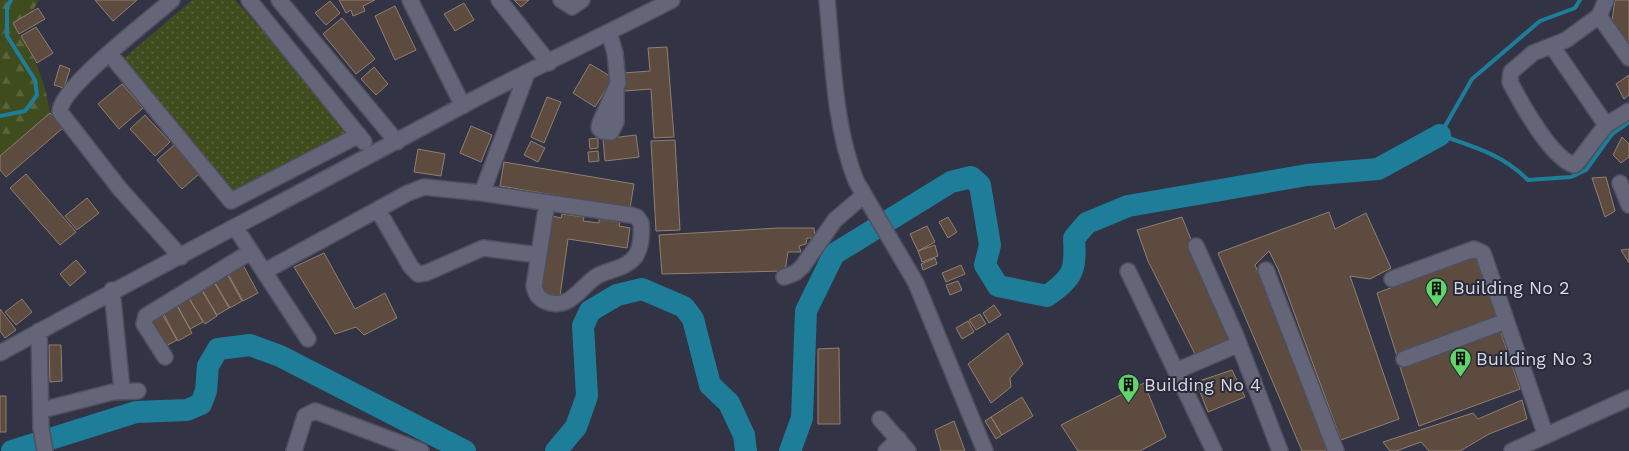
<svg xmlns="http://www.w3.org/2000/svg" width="1629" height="451" font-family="'Work Sans',sans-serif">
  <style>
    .grass { fill: url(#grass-dots) }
    .forest { fill: url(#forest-firs) }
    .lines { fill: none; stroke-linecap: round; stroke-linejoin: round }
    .stream { stroke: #1e7e99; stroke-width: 4 }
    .river { stroke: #1e7e99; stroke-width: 22 }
    .building { fill: #5c4b3e; stroke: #917f71 }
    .minor-casing { stroke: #4f4f5e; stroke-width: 18 }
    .minor { stroke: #646579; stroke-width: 15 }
    .labels { text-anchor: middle; stroke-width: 4; stroke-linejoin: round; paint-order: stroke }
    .poi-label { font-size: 18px; fill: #d8d9e5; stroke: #282939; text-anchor: start }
  </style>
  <defs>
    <pattern id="grass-dots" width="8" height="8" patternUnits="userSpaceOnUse" patternTransform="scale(1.25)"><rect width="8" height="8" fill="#3f4c1d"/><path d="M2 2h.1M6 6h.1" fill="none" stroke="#5a653e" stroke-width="1.8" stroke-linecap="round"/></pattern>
    <pattern id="forest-firs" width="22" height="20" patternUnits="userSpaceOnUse" patternTransform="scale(1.25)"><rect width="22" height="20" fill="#3f4c1d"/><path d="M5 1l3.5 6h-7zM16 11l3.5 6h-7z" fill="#5a653e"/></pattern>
  </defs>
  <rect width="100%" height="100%" fill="#323344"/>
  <path class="grass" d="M192 0H235L355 133 237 194 123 59Z"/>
  <path class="forest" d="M0 0H39L19 34C37 62 45 80 50 113L0 156Z"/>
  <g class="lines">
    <path class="stream" d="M1580 0 1575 8 1540 21 1472 79 1440 135C1474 147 1502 154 1528 180L1571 177 1586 170 1612 134 1629 122
      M0 116 25 111 37 95 35 80 7 36V7L11 0"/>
    <path class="river" d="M12 451 136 412 187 410 201 404 206 391 208 366 218 349 250 345 280 356 465 451
      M556 451 576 427 587 396 583 326 590 311 617 295 642 289 684 307 693 319 710 385 729 403 744 435 746 451
      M790 451 802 418 806 311 834 254 951 182 971 177 980 185 990 245 985 265 998 286 1047 296C1074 277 1076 270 1074 238L1087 223 1128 206 1307 175 1378 169 1440 135"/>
  </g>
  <path class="building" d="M95 0H137L113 21Z
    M339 0H375L363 6 365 11 353 16 351 10 346 13Z
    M514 0H529L521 7Z
    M1615 0H1629V45L1612 20Z
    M330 1 340 13 326 25 315 13Z
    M464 3 474 20 455 31 444 14Z
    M395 6 416 50 395 60 375 16Z
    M38 8 45 19 19 34 13 23Z
    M342 18 375 59 356 74 323 34Z
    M36 27 53 53 37 63 21 36Z
    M667 47 674 137 654 138 651 89 624 91 623 73 650 71 648 48Z
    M590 64 613 78 595 107 573 93Z
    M60 65 70 69 64 88 54 85Z
    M374 67 388 84 376 95 361 79Z
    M1629 75V95L1624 99 1616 84Z
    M122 84 143 108 119 129 98 104Z
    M547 97 561 102 544 143 531 137Z
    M50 113 63 128 6 177 0 170V156Z
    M145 115 170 142 155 156 130 129Z
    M471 126 492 135 481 162 460 153Z
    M636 135 639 157 605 161 603 139Z
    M1622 137 1629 144V157L1621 163 1613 155Z
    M598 138V148L590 149 589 139Z
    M675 140 680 230 656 231 651 141Z
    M531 141 545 148 538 162 524 155Z
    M174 145 199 174 182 189 157 160Z
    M418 149 445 154 441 176 414 172Z
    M598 151 599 161 589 162 588 152Z
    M504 162 634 184 630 208 500 186Z
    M26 174 76 232 60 245 10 188Z
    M1606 177 1615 211 1605 217 1592 178Z
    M87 198 99 213 77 230 65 216Z
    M1329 212 1335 229 1366 213 1391 268 1370 279 1350 276 1399 419 1341 440 1278 269 1269 251 1255 265 1330 451H1302L1218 253Z
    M562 214 584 217 583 221 599 223V219L620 222 619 226 630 228 627 248 568 239 560 296 541 293 543 282H540L548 245 544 244 546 230H550L552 216 561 218Z
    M948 217 957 232 948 238 939 222Z
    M1182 217 1232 342 1195 354 1148 261 1137 230Z
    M927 226 935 242 918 251 910 234Z
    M779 228H814L815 238H807L806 244 799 246 801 252H788L785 271 662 274 659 235Z
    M935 245 938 256 922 262 918 251Z
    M1629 249V263L1621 250Z
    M324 253 355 309 385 293 397 318 364 335 356 327 335 334 294 267Z
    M1475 256 1498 320 1397 356 1377 293Z
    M935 258 937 264 923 270 921 264Z
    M76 260 86 272 70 286 60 274Z
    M243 265 258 293 243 301 228 274Z
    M961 265 965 274 946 282 942 273Z
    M227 274 242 301 230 308 214 281Z
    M958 281 962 290 950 295 946 285Z
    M214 282 229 308 217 315 202 290Z
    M201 289 217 316 205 324 188 297Z
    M189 298 203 322 190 329 177 305Z
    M22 299 32 312 16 325 5 312Z
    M176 304 192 333 178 341 162 311Z
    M994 305 1001 315 989 323 983 313Z
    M0 309 16 330 5 338 0 331Z
    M161 312 177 340 164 347 148 320Z
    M980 314 986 324 976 330 969 320Z
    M968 321 974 332 962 339 956 328Z
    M1500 330 1520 389 1419 426 1400 367Z
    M1008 333 1023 364 1010 378 1011 387 991 403 968 364Z
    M49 345H61L62 381 50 382Z
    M839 348 840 424H818V349Z
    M1232 370 1245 397 1208 412 1196 382Z
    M1144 383 1166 437 1140 451H1078L1061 425Z
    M0 396H6V432H0Z
    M1022 397 1033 416 1002 435 991 417Z
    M1522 400 1527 419 1489 434 1460 451H1429L1421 442 1396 451H1390L1383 442 1473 413 1478 419Z
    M991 417 1002 435 996 439 985 421Z
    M954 421 965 451H941L935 430Z"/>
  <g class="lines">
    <defs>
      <path id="minor" d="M172 0C152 18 59 88 60 112L120 189 181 257
        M249 0 364 142
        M279 0 397 142
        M410 0 463 106
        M499 0 549 63
        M561 0 572 7 582 0
        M827 0C833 60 834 125 856 181L916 283 985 451
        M1606 0 1599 16 1566 40 1533 53 1511 72 1510 82C1521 103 1551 158 1574 165L1577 163 1606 125 1629 111
        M1599 16 1629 58
        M609 33 615 53 618 83 600 123 599 128 602 131 611 132 616 122V90
        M1552 46 1606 125
        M109 53 231 201 359 135
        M1620 183 1629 205
        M482 193 631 215 637 217 641 223C642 234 641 248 635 257 625 269 610 269 597 276 580 287 569 312 545 301 538 298 536 294 534 286L547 203
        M378 210 411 267 418 274 426 273 483 248 538 255
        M235 227 308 339
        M1196 246 1236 336 1280 451
        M1266 270 1336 451
        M265 271 408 193 424 187 482 193 527 73
        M1128 271 1214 451
        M784 277 795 273 802 267 835 220 864 195
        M1392 279 1474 249 1483 253 1546 436
        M112 290 122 390
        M39 331 41 428 45 451
        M0 353C156 267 314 186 471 101 537 66 605 35 672 0
        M165 357 144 324 146 316 250 252
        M1404 359 1506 321
        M1176 371 1239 344
        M42 410 113 392 138 391
        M880 419 908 451
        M294 451 305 416 315 411 421 451
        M886 451 899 439
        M1512 451 1629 398"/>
    </defs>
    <use href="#minor" class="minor-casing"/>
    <use href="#minor" class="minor"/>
  </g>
  <defs>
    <symbol id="building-pin" viewBox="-11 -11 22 30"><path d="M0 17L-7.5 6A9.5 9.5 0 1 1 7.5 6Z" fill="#60d56a" stroke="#282939"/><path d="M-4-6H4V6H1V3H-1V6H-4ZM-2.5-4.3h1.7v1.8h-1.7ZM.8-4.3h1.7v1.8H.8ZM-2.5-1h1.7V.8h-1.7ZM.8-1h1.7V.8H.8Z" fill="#111"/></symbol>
  </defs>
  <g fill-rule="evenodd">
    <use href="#building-pin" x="1424" y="276" width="25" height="34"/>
    <use href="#building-pin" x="1448" y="346" width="25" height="34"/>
    <use href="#building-pin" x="1116" y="372" width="25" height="34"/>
  </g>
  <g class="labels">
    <g class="poi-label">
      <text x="1453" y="294">Building No 2</text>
      <text x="1476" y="365">Building No 3</text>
      <text x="1144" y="391">Building No 4</text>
    </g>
  </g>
</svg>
